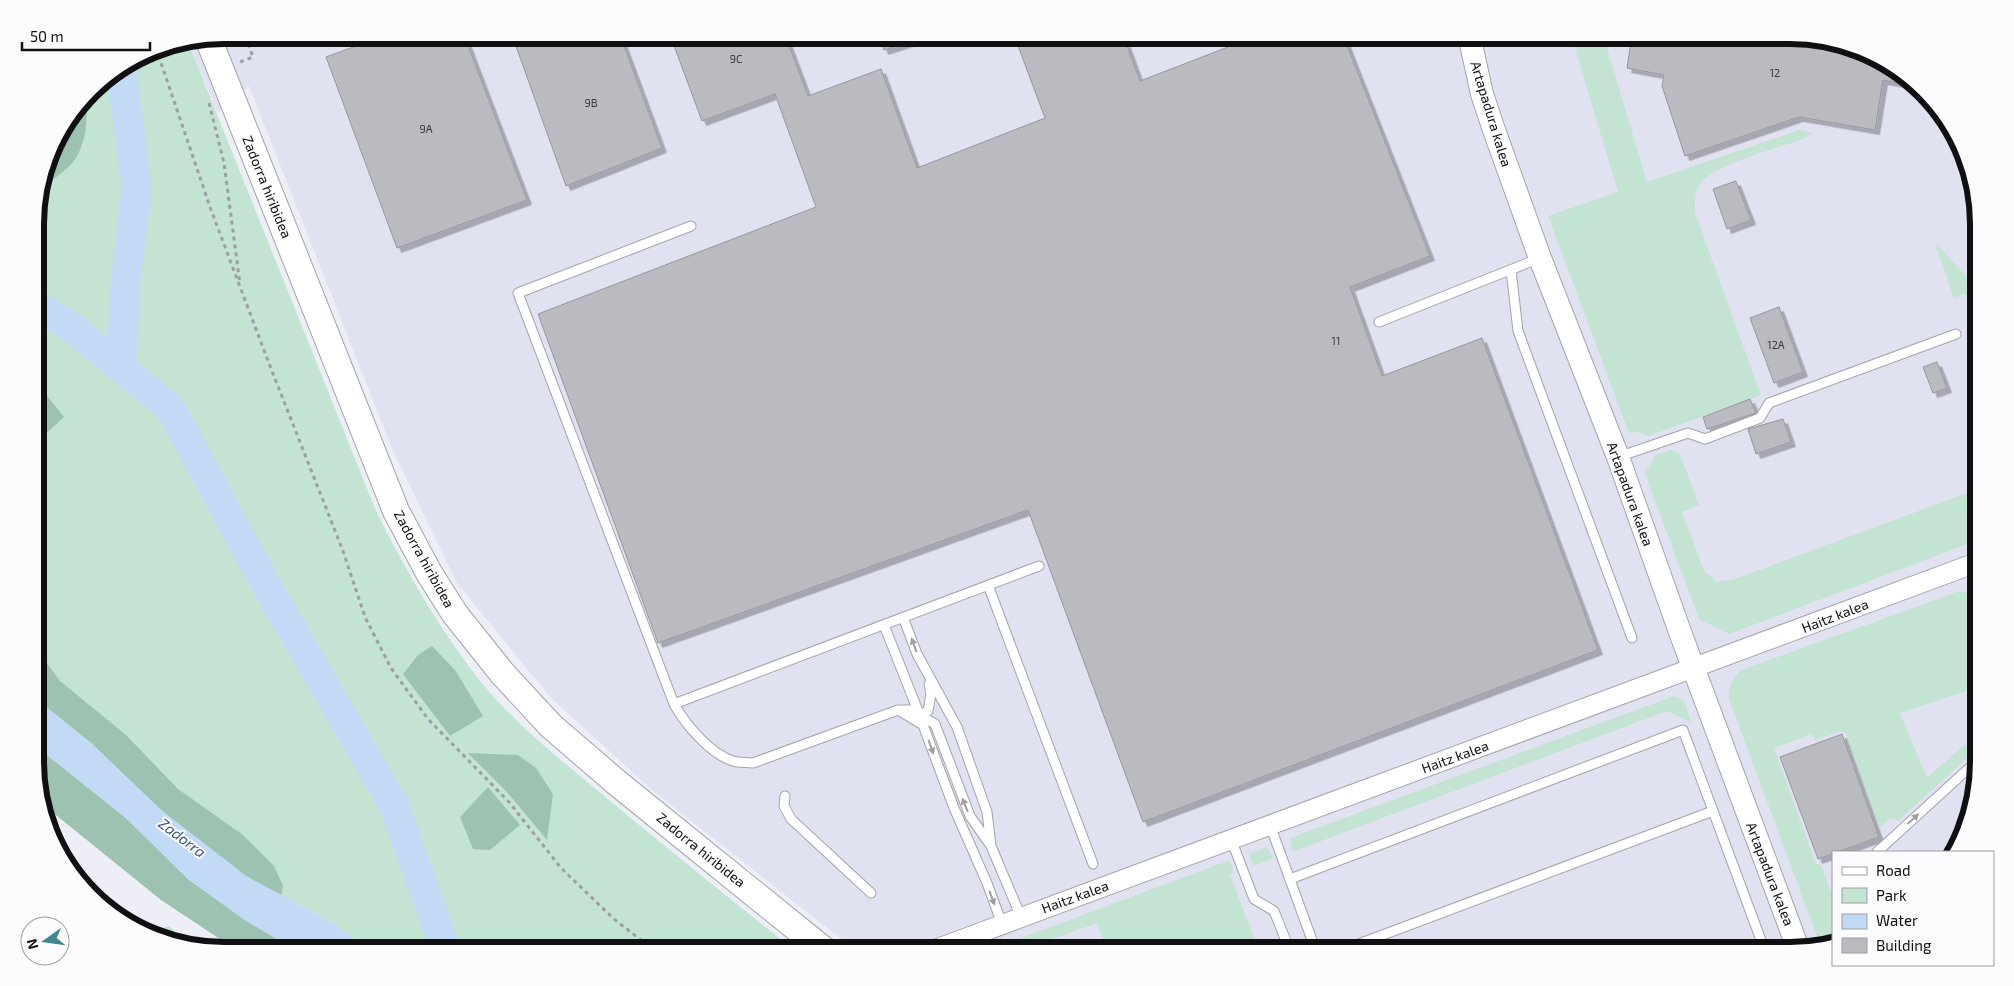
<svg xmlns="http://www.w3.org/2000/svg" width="2014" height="986" font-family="'Exo 2',sans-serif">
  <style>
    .built { fill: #e1e2f1 }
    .green { fill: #c3e3d3 }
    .forest { fill: #9ec2b1 }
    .water { fill: #c3daf6 }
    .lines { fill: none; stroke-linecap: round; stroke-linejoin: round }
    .river { stroke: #c3daf6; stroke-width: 30 }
    .building { fill: #babac1; stroke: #96969d; filter: url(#shadow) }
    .service-casing { stroke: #a4a4ab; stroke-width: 11 }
    .minor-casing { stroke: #a4a4ab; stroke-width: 21 }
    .tertiary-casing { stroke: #a4a4ab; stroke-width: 24 }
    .secondary-casing { stroke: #a4a4ab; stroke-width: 28 }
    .path { stroke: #9e9ea4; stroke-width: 3; stroke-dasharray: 4 4; stroke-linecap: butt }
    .service { stroke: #fff; stroke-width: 9 }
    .minor { stroke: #fff; stroke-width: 19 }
    .tertiary { stroke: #fff; stroke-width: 22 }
    .secondary { stroke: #fff; stroke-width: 26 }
    .oneway { fill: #9f9fa1 }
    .labels { text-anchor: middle; stroke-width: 4; stroke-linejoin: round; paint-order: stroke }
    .number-label { font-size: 11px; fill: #3a3a3e }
    .street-label { font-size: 14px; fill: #101013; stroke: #fcfcfe }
    .water-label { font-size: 15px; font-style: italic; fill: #34567d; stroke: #fcfcfe }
    .rim { fill: none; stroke: #101013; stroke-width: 6 }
  </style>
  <defs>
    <filter id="shadow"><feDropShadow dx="4.5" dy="4.5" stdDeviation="0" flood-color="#0004"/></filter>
  </defs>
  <rect width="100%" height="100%" fill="#eeeff6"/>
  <path class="built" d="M223 35H1791L1874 54 1940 109 1965 152 1977 199 1979 763 1960 846 1955 852H1833V945L1803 951H854L845 942 652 790 551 698 457 583 393 451 249 86 218 113 188 42Z"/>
  <path class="green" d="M1571 35H1603L1647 182 1799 130 1813 133 1803 139C1778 148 1715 164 1701 183 1694 192 1695 202 1695 213L1761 395 1648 436 1638 432 1629 433 1548 216 1618 192Z
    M188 42 376 511C406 571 439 629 481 682 516 725 561 760 603 795 666 848 731 899 795 951H368L333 923 246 876 162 811 91 743 36 699 35 211 55 140 99 82 152 49Z
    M1935 242 1978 289V309L1964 293 1954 299Z
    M1978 388V432L1968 404Z
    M1671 450 1680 454 1699 505 1682 512 1704 571 1717 582 1735 579 1978 489V540L1729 634 1699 619 1644 471 1650 465 1655 455Z
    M1960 591 1979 596V687L1900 713 1927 778 1964 745 1973 742 1978 748 1898 821 1890 818 1880 828 1845 733 1841 731 1815 740 1812 734 1774 748 1816 864 1821 865 1833 897V945L1821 947 1729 699C1728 686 1732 679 1741 670Z
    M1674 696 1684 701 1691 722 1667 711 1292 852 1290 838Z
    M1266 847 1274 858 1253 866 1249 854Z
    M1230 860 1234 873 1230 875 1258 948 1249 947 1245 951H1097L1104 942 1097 923 1018 951 1016 940Z
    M169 926 187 943 146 933Z"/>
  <path class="forest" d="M85 100C89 114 86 140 78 154 72 167 55 179 43 185L55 140Z
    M36 382 64 417 40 439 36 435Z
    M432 646 455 670 483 716 450 736 403 674 418 655Z
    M36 648 60 681 126 735 178 789 243 835 274 866 283 886 281 896 246 876 162 811 91 743 36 699Z
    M37 747 126 818 188 879 245 920 274 937 290 951H238L161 900 41 803 37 787Z
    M468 753 518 755 536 768 553 794 547 840 507 792Z
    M488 787 520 825 490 850 473 849 460 817Z"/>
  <path class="water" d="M36 699 91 743 162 811 246 876 333 923 368 951H290L274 937 245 920 188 879 126 818 37 747Z"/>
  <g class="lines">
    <path class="river" d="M121 69 137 190 126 275 121 368
      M36 306 73 328 171 409 266 585 394 805 446 951"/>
  </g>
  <path class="building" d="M386 35H464L527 200 397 248 326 57Z
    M512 35H620L662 148 566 186Z
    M670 35H785L808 96 881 69 917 168 1045 118 1014 35H1123L1140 81 1259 35H1343L1430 256 1350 287 1382 376 1482 338 1598 650 1143 822 1028 510 658 643 538 314 816 207 775 94 702 121Z
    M878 35H920L921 38 884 50Z
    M1632 35H1791L1874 54 1911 85 1883 80 1875 130 1799 117 1685 156 1662 86 1664 75 1627 68Z
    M1736 181 1751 220 1727 229 1713 189Z
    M1779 307 1803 372 1774 383 1750 318Z
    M1937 362 1947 388 1933 393 1923 367Z
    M1750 399 1756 413 1707 429 1703 417Z
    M1783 419 1791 442 1756 454 1748 429Z
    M1842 734 1879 837 1818 859 1780 757Z"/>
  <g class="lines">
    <defs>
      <path id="service" d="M691 226 518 293 674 704C685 724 710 754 733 761 739 763 746 762 753 763L898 710
        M1511 270 1518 331 1632 638
        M1379 322 1540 258
        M1618 457 1688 433 1705 439 1760 418 1769 403 1956 334
        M988 585 1093 864
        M903 617 917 654 957 727 987 812 991 846 1021 917
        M884 625 920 716
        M674 704 1039 566
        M917 716 928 711 931 694 929 684
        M785 796 784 806 791 819 871 893
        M1270 825 1316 951
        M1231 839 1254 899 1274 911 1290 951
        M991 846 970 816 935 724 910 710H898L923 725 954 808 987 883 1002 924
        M1877 852 1979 759
        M1290 879 1683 730 1765 951
        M1340 951 1713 811"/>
      <path id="minor" d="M931 951 1978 562"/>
      <path id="tertiary" d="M1469 35 1482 94 1494 130 1540 258 1618 457 1680 632 1799 951"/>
      <path id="secondary" d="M208 38 396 511 429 573 455 614 502 673 551 726 616 782 825 951"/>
    </defs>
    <use href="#service" class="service-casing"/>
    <use href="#minor" class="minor-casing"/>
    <use href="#tertiary" class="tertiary-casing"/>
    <use href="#secondary" class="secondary-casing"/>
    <path class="path" d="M156 48 210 207 268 361 343 551 365 617 391 668 428 719 509 802 561 868 614 919 655 951
      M240 62 253 57 248 43
      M209 103 224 163 240 284"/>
    <use href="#service" class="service"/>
    <use href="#minor" class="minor"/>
    <use href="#tertiary" class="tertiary"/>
    <use href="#secondary" class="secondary"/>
  </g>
  <defs><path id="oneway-solid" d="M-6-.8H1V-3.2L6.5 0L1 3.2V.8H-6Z" transform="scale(1.25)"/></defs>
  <g class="oneway">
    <use href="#oneway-solid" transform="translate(914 645) rotate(-110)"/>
    <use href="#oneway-solid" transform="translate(931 747) rotate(70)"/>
    <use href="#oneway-solid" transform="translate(965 805) rotate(-112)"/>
    <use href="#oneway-solid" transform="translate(1913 819) rotate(-42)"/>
    <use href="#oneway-solid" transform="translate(992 898) rotate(70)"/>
  </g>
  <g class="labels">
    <g class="number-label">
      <text x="736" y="63">9C</text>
      <text x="1775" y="77">12</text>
      <text x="591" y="107">9B</text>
      <text x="426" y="133">9A</text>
      <text x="1336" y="345">11</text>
      <text x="1776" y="349">12A</text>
    </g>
    <g class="street-label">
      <text transform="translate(1491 114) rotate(73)" y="5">Artapadura kalea</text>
      <text transform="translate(267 187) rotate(68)" y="5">Zadorra hiribidea</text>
      <text transform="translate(1630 494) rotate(70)" y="5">Artapadura kalea</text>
      <text transform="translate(424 559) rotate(61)" y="5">Zadorra hiribidea</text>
      <text transform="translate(1835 616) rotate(-21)" y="5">Haitz kalea</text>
      <text transform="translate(1455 757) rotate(-20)" y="5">Haitz kalea</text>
      <text transform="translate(701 850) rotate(39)" y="5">Zadorra hiribidea</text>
      <text transform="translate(1770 874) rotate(69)" y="5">Artapadura kalea</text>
      <text transform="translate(1075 897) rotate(-20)" y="5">Haitz kalea</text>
    </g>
    <g class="water-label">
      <text transform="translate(182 838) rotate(37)" y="5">Zadorra</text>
    </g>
  </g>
  <path d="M0 0H2014V986H0ZM224 44H1790A180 180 0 0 1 1970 224V762A180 180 0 0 1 1790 942H224A180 180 0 0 1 44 762V224A180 180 0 0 1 224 44Z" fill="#fcfcfe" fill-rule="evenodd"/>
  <path class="rim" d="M224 44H1790A180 180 0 0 1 1970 224V762A180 180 0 0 1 1790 942H224A180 180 0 0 1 44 762V224A180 180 0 0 1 224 44Z"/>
  <rect x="1832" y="851" width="162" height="115" fill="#fcfcfe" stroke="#9e9ea0"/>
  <rect x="1842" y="867" width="25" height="8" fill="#ffffff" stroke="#9e9ea0"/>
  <text x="1876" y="876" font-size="15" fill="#101013">Road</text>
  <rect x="1842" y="888" width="25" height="15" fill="#c3e3d3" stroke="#9e9ea0"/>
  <text x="1876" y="901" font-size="15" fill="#101013">Park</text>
  <rect x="1842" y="914" width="25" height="15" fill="#c3daf6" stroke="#9e9ea0"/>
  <text x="1876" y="926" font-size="15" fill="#101013">Water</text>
  <rect x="1842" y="938" width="25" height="15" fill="#babac1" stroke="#9e9ea0"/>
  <text x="1876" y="951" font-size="15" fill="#101013">Building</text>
  <g transform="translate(45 941) rotate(256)"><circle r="24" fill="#fcfcfe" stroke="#9e9ea0"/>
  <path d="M0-4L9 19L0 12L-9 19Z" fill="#3f868d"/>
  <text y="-8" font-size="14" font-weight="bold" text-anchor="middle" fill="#101013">N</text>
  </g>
  <path d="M22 42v8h128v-8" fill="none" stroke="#101013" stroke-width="2.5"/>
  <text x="30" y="42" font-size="15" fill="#101013" stroke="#fcfcfe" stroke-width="4" paint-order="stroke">50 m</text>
</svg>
